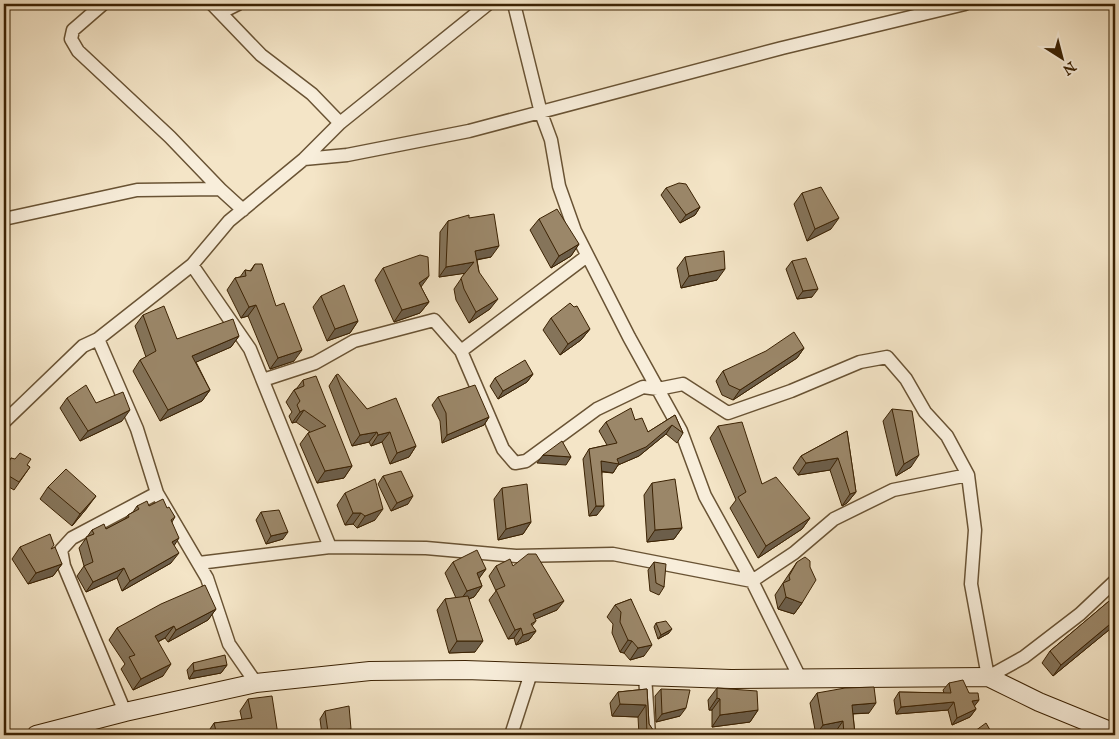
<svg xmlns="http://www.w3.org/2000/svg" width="1119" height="739" font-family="'IM FELL English',serif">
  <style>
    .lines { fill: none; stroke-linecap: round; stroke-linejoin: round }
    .street-casing { stroke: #695334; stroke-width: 15 }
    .secondary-casing { stroke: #3b2203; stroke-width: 20 }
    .street { stroke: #f8eedb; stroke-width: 12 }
    .secondary { stroke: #f8eedb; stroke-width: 18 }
    .wall { fill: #85745a; stroke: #3b2203 }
    .shaded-wall { fill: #6c5e4a; stroke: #3b2203 }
    .building { fill: #9b8769; stroke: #3b2203 }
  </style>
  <rect width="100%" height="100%" fill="#f4e5c7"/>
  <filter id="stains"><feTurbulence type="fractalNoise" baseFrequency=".004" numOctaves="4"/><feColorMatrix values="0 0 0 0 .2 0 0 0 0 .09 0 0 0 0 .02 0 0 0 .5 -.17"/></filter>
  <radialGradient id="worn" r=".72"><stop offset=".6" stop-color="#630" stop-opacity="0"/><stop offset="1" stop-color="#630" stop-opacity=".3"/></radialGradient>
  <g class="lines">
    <defs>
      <path id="street" d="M103 4 73 30 71 39 78 51 170 137 220 189
        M212 4 261 55 312 94 340 123
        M514 4 541 113 551 140 559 186 575 231 629 337 681 431 705 496 752 581 801 680
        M222 12 238 4
        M304 159 347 155 469 131 782 48 965 4
        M4 219 137 190 220 189 243 210
        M192 265 250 349 330 547
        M98 339 137 429 157 493 207 578 229 644 256 683
        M461 351 587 256
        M263 380 315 363 354 341 434 320 461 351 503 449 515 463 526 461 597 409 643 387 658 389 683 384 728 413 791 391 860 362 887 357 906 379 925 412 947 436 968 475 975 530 971 584 988 677 1024 657 1080 614 1115 581
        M4 422 83 346 98 339 192 265 229 221 304 159 340 123 488 4
        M199 563 330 547 426 548 516 556 613 554 752 581 794 553 834 519 893 490 968 475
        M645 676 649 735
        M125 712 64 566 61 550 72 538 157 493
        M511 735 531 673"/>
      <path id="secondary" d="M36 735 125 712 256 683 370 671 465 670 731 679 988 677 1039 702 1115 733"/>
    </defs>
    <use href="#street" class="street-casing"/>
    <use href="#secondary" class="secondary-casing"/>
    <use href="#street" class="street"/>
    <use href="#secondary" class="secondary"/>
  </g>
  <path class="wall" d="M666 188 700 207 695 215 680 223 661 195Z
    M802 193 831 229 807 241 794 204Z
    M469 218 491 257 477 260 479 272 490 309 469 323 456 300 454 289 465 273 439 277 440 232 448 221Z
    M539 219 579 244 571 256 551 268 530 230Z
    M685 257 717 280 681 288 677 268Z
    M792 261 812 297 797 299 786 269Z
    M255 264 294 361 270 369 248 316 241 318 227 290 235 278 240 277 245 270 250 271Z
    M383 268 421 287 429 302 420 313 394 322 375 280Z
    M321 296 358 321 350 333 327 341 313 307Z
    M143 315 177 339 239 336 231 347 196 362 210 390 202 401 160 421 133 371 140 360 146 357 135 326Z
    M551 318 590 329 581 340 560 355 543 330Z
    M804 348 797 358 733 400 722 395 716 381 723 371Z
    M533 374 527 382 498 399 490 386 495 378Z
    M336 375 367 409 416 446 409 457 390 464 382 442 371 446 369 442 352 446 329 386Z
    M303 380 352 466 344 478 317 483 300 444 308 433 310 432 296 422 292 423 289 416 292 412 286 402 294 390 297 388Z
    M438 397 489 417 484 425 442 443 440 421 432 405Z
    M67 398 96 403 122 421 80 441 60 408Z
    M892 409 911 467 896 476 883 421Z
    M675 415 683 433 677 443 666 434 639 456 618 465 613 473 602 472 597 515 589 516 583 459 589 449 607 445 599 431 606 422 635 420 648 432Z
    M718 426 762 484 810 518 802 529 758 558 730 508 736 500 710 438Z
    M847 431 856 492 847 503 842 506 830 470 798 475 793 468 801 456Z
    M11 458 27 465 30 467 14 490 4 484V468Z
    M383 476 408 504 391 511 378 484Z
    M652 483 682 528 674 539 647 542 644 495Z
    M48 487 87 508 72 526 40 499Z
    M502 488 531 522 523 534 498 540 494 499Z
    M345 493 375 520 357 528 353 524 345 525 337 505Z
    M137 506H149L167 508 175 517 172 522 174 546 171 563 122 591 117 578 86 592 77 576 84 566 79 548 92 530 106 529 125 519 128 515 133 512Z
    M261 512 283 539 266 544 256 520Z
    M20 547 52 548 62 564 53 576 28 584 12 559Z
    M453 562 486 569 479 578 482 586 474 597 469 599 475 652 449 653 437 610 445 599 456 598 445 573Z
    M654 562 664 587 659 595 650 591 648 570Z
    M797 562 802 603 794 614 778 609 775 595Z
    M496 566H513L557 610 535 619 536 621 532 626 536 631 529 640 516 645 514 638 508 639 489 600 496 591 489 576Z
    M1115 596V625L1053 676 1042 663 1050 651Z
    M631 599 644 656 630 660 624 653 620 652 612 633 613 624 607 617 615 605Z
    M216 609 208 620 168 642 165 638 158 642 163 676 133 690 121 669 125 664 109 640 117 628Z
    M656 623 669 633 658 639 654 627Z
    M193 663 227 665 221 673 189 679 187 670Z
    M949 683 969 693 979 700 974 706 976 709 970 717 952 725 948 710 896 714 894 700 899 692 944 693 943 690Z
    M717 688 758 710 750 722 712 727V710H709L708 700Z
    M647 689 649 724 653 730 658 735H639L638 717 612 716 610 703 618 692Z
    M661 689 680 716 656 722 655 696Z
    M817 693 869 713 853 714 855 735H837L836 731 816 735 810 703Z
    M248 699 278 735H206L214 723 242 720 240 711Z
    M325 711 351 729 346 735H322L320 719Z
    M975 731 993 735H972Z"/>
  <path class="shaded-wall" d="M700 207 695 215 680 223 686 215Z
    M839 218 831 229 807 241 815 229Z
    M579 244 571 256 551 268 559 256Z
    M499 246 491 257 468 261 475 251Z
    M474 262 467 273 439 277 446 267Z
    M725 269 717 280 681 288 689 276Z
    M429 276 421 287 419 283Z
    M818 289 812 297 797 299 803 291Z
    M498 299 490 309 469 323 476 312Z
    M429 302 420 313 394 322 402 310Z
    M256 305 248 316 241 318 249 307Z
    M358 321 350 333 327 341 335 329Z
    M590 329 581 340 560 355 568 344Z
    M239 336 231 347 185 367 192 356Z
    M804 348 797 358 733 400 740 390Z
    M302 350 294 361 270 369 278 358Z
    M533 374 527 382 498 399 503 391Z
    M210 390 202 401 160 421 168 410Z
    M130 410 122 421 80 441 88 431Z
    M304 410 296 422 292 423 300 412Z
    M489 417 484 425 442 443 447 435Z
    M672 425 666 434 639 456 618 465 613 473 595 470 601 461 617 459Z
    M377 432 369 442 352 446 360 435Z
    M390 432 382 442 371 446 378 435Z
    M416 446 409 457 390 464 397 453Z
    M543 455 571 457 566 465 537 463Z
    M919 455 911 467 896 476 904 464Z
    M838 458 830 470 798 475 806 463Z
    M352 466 344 478 317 483 325 471Z
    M856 492 847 503 842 506 850 494Z
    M96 496 87 508 72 526 80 514Z
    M413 496 408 504 391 511 397 503Z
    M596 506H604L597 515 589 516Z
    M383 509 375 520 357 528 365 516Z
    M353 513H361L353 524 345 525Z
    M810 518 802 529 758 558 766 546Z
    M531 522 523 534 498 540 506 529Z
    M682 528 674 539 647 542 655 530Z
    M288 532 283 539 266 544 271 536Z
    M179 538 172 549V542Z
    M179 553 171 563 122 591 130 581Z
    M62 564 53 576 28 584 36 573Z
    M124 568 117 578 86 592 93 582Z
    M486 569 478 580 477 573Z
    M482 586 474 597 459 602 467 591Z
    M786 597 802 603 794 614 778 609Z
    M564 601 557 610 526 623 533 614Z
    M216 609 208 620 168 642 176 630Z
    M1115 620V625L1053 676 1061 665Z
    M174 626 165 638 147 647 155 636Z
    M521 628 514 638 508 639 515 630Z
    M672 629 669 633 658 639 661 635Z
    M536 631 529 640 516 645 523 635Z
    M628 640 632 641 624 653 620 652Z
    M457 641H483L475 652 449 653Z
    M652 645 644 656 630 660 638 648Z
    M171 664 163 676 133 690 141 679Z
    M227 665 221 673 189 679 194 671Z
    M717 698 720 699 712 710H709Z
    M979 700 973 708 972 701Z
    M954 702 948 710 896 714 901 707Z
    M876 703 869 713 845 714 852 705Z
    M620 704 646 705 638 717 612 716Z
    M686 708 680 716 656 722 662 714Z
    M976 709 970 717 952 725 957 718Z
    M758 710 750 722 712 727 720 715Z
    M843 721 836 731 816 735 823 725Z
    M351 729 346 735H326L328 732Z"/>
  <path class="building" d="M679 183 686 184 700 207 686 215 666 188Z
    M821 187 839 218 815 229 802 193Z
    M557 209 579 244 559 256 539 219Z
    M494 214 499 246 475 251 479 272 498 299 476 312 464 289 461 278 474 262 446 267 448 221 469 215V218Z
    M724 251 725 269 689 276 685 257Z
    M420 255 428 257 429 276 419 283 429 302 402 310 383 268Z
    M806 258 818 289 803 291 792 261Z
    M255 264H262L276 306 284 303 302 350 278 358 256 305 249 307 235 278 246 276 245 270 251 271Z
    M344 285 358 321 335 329 321 296Z
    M570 303 574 307 577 306 590 329 568 344 551 318Z
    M164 306 177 339 233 319 239 336 192 356 210 390 168 410 140 360 156 351 143 315Z
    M794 332 804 348 740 390 729 385 723 371 766 351Z
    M525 360 533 374 503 391 495 378Z
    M338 374 367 409 396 398 416 446 397 453 390 432 378 435 377 432 360 435 336 375Z
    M316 376 352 466 325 471 308 433 326 426 304 410 300 412 297 405 300 401 294 390 304 386 303 380Z
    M86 385 96 403 123 392 130 410 88 431 67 398Z
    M475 385 489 417 447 435 446 413 438 397Z
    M631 408 635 420 642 418 648 432 675 415 683 433 672 425 646 447 617 459 619 464 601 461 604 506H596L589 449 617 443 606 422Z
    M892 409 912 411 919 455 904 464Z
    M742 422 762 484 776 477 810 518 766 546 738 497 746 492 718 426Z
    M847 431 856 492 850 494 838 458 806 463 801 456Z
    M562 441 571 457 543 455Z
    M20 453 31 459 27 465 30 467 19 482 4 473V471L11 458 15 459Z
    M66 469 96 496 80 514 48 487Z
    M401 471 413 496 397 503 383 476Z
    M375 479 383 509 365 516 361 513H353L345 493Z
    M675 479 682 528 655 530 652 483Z
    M527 484 531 522 506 529 502 488Z
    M163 499 167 508 169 507 175 517 171 520 179 538 172 542 179 553 130 581 124 568 93 582 84 566 93 562 86 537 94 534 92 530 104 524 106 529 129 517 128 515 139 509 137 506 147 501 149 506Z
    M279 510 288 532 271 536 261 512Z
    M50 534 54 545 51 549 55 547 62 564 36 573 20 547Z
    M477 550 486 569 477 573 482 586 467 591 453 562Z
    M528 554H536L564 601 533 614 536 621 531 624 536 631 523 635 521 628 515 630 496 590 505 586 496 566 510 559 513 566Z
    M805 557 810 561V567L816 580 802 603 786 597 783 583 790 580 789 576 797 562Z
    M654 562 666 564 664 587 656 583Z
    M205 585 216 609 176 630 174 626 155 636 171 664 141 679 129 657 135 655 117 628 161 604Z
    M468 596 483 641H457L445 599Z
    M1115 596V620L1061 665 1050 651Z
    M631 599 652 645 638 648 632 641 628 640 620 622 621 612 615 605Z
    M666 621 672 629 661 635 656 623Z
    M225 655 227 665 194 671 193 663Z
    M963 680 969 693H978L979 700 972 701 976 709 957 718 954 702 901 707 899 692 951 693 949 683Z
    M874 687 876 703 852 705 855 735H844L843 721 823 725 817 693 845 688Z
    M717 688 757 691 758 710 720 715V699L717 698Z
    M647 689 649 724 653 730 659 731 658 735 647 734 646 705 620 704 618 692Z
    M661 689 690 690 686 708 662 714Z
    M272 696 278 735H217L214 723 252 718 248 699Z
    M349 706 351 729 328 732 325 711Z
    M986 723 993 735H977L975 731Z"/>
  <rect width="1119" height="739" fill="none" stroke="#f4e5c7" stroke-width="20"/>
  <rect x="5" y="5" width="1109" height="729" fill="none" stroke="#3b2203" stroke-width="2.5"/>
  <rect x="10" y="10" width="1099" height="719" fill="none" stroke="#3b2203"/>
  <g transform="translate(1062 58) rotate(144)" stroke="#f8eedb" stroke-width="4" paint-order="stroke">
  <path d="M0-4L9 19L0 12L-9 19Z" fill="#3b2203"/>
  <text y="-8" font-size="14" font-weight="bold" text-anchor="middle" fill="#3b2203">N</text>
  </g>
  <rect width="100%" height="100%" filter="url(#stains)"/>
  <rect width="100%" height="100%" fill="url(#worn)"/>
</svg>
